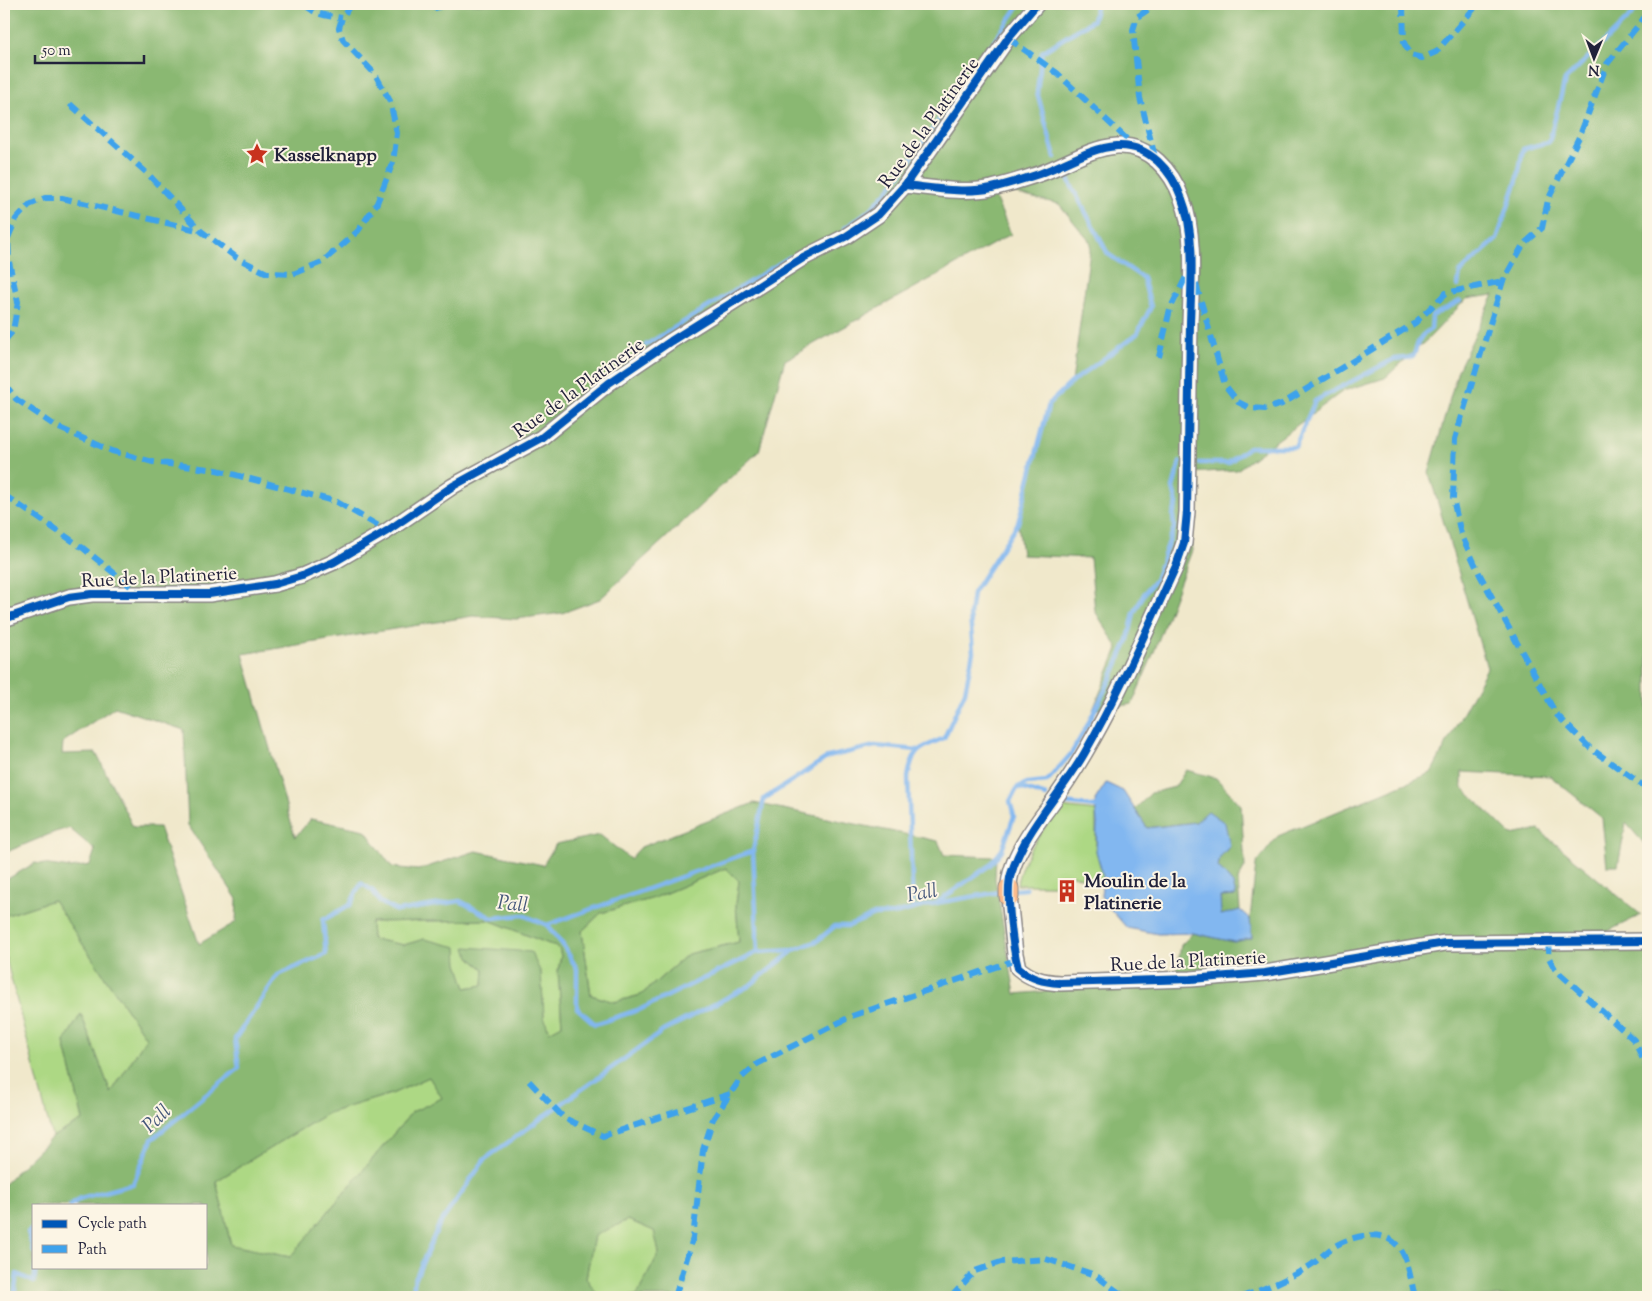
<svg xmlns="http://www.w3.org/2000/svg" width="1652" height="1301" font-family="'Sorts Mill Goudy',serif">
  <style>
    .green { fill: #add884; stroke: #687d60 }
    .forest { fill: #8ab872; stroke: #566d56; fill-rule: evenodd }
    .water { fill: #82b7f0; stroke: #526c96 }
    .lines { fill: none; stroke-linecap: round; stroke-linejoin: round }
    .stream { stroke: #82b7f0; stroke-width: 4.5 }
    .minor-casing { stroke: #898583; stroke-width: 18 }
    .major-casing { stroke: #898583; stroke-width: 21 }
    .minor { stroke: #fff; stroke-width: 15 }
    .major { stroke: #fbbb8c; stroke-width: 19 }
    .quiet { stroke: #3ea2ec; stroke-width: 6; stroke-dasharray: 12 6; stroke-linecap: butt }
    .cycleway-casing { stroke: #fcf5e5; stroke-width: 11 }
    .cycleway { stroke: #0057b8; stroke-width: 8 }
    .labels { text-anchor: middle; stroke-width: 4; stroke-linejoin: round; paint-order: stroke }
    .street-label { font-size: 19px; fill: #22223b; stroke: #fcf5e5 }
    .poi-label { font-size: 19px; font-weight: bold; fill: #22223b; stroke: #fcf5e5; text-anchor: start }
    .water-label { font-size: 20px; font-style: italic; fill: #44567a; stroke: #fcf5e5 }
  </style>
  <rect width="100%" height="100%" fill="#fcf5e5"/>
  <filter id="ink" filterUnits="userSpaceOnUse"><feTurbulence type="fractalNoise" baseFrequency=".02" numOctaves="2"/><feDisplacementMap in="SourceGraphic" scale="10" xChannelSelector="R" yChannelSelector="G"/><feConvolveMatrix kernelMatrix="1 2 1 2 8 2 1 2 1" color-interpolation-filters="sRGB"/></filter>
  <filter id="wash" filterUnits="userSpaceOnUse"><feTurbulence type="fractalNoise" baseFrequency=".0096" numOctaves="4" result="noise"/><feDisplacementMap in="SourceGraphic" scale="20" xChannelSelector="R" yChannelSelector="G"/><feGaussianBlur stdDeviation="1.12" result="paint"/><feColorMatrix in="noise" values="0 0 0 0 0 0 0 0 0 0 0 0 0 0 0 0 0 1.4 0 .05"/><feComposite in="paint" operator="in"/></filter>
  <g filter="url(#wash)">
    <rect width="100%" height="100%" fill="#f0e8cb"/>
    <path class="green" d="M1060 806 1068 808 1096 811V851L1103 876 1102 885 1074 875H1057V885H1017C1021 856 1044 830 1060 806Z
      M726 868 739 881 736 904 739 942 688 954 641 995 614 1002 591 995 582 931 601 913 654 898Z
      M53 900 146 1038 111 1093 81 1014 64 1042 83 1120 52 1137 4 951V916Z
      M489 920 559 948 561 956 558 971 562 1025 549 1032 544 1016 541 973 469 957 484 969 483 985 466 988 458 964 424 939 404 945 372 939 371 922Z
      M429 1077 443 1098 412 1112 290 1257 231 1245 216 1181 328 1113 394 1093Z
      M628 1220 655 1231 659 1253 637 1295 627 1297H599L586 1278 594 1235Z"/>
    <path class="forest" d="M4 4H1648V848L1626 823 1618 866H1607L1602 818 1550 776 1462 772V787L1511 835 1539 830 1641 915 1590 940 1648 941V1297H627L637 1295 659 1253 654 1231 628 1220 594 1236 586 1278 599 1297H4V1184L52 1137 83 1120 64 1042 81 1014 111 1093 146 1038 53 900 4 916V881L35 863 71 868 90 865 95 850 69 828 55 832 4 853ZM991 188 1059 204 1091 243 1072 382 1049 404 1018 523 1022 555 1090 558 1095 611 1118 648 1093 710 1132 704 1154 652 1192 550 1189 514V473L1237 470 1343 391 1385 378 1430 337 1466 299 1494 295 1458 370 1429 473 1487 668 1431 773 1278 836 1256 864 1250 919 1252 938 1234 942 1193 933 1181 945 1177 971 1190 979 1015 994 995 879 996 857 944 855 938 841 754 803 641 847 630 859 600 835 556 844 543 865 476 851 418 870 392 867 365 830 311 819 295 837 243 654 473 616 516 619 562 613 600 599 759 451 785 360 1011 234ZM115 707 184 730 188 825 237 899 236 922 199 944 159 827H133L96 753 62 754 63 742ZM726 868 739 881 736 904 739 942 688 954 641 995 614 1002 591 995 582 931 601 913 654 898ZM489 920 559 948 561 956 558 971 562 1025 549 1032 544 1016 541 973 531 952 466 947 469 957 484 969 483 985 466 988 458 964 457 947 424 939 404 945 372 939 371 922ZM429 1077 442 1098 412 1112 290 1257 231 1245 216 1181 328 1113 394 1093ZM34 1205H206V1267H34Z
      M1186 770 1216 778 1241 805 1245 867 1238 880 1240 910 1221 916 1220 897 1236 896 1233 884 1218 868 1220 857 1230 846 1196 822 1147 828 1135 809 1151 793 1175 787Z"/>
    <path class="water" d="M1106 783 1123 791 1147 828 1196 822 1208 811 1225 823 1230 846 1220 857 1218 867 1233 884 1236 896 1220 897 1221 915 1240 910 1250 919 1252 938 1234 942 1193 933 1158 934 1127 928 1106 904 1101 896 1103 876 1096 851 1097 823 1095 800Z"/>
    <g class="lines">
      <path class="stream" d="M1055 157 1037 92 1042 52 1093 20 1097 4
        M845 228 872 208 896 181 1020 4
        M1458 286 1460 272 1497 239 1518 177 1523 149 1549 142 1565 80 1643 4
        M646 345 790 257
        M1199 463H1228L1249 447H1295L1315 401 1394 359C1423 358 1410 354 1421 337 1423 334 1428 331 1431 329L1432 316 1460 301
        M1018 787 1046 796
        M1064 803 1096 807
        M1013 890 1026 889
        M939 901 990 865 1002 850 1014 816 1010 801 1018 787 1027 783 1047 781 1071 754 1087 726 1112 676 1128 640 1134 613 1144 594 1155 580 1174 528 1173 515 1177 504 1173 488 1180 462
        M913 909 908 777C913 748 920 749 944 738L965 692 973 652 970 615 973 593 1018 523 1049 404 1072 382 1137 334 1151 307 1143 278 1108 254 1062 168
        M547 925 753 851
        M758 952 753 851 764 799 828 757 875 746 918 750
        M70 1205 81 1198 133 1184 152 1139 239 1068 235 1039 278 975 326 954 323 920 350 905 361 883 373 891 380 902 397 911 460 901 492 918 523 915 547 925 563 945 577 969V1008L595 1024 641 1009 758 952 794 950 817 941 835 926H849L874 915 894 914 936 903 1005 891
        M34 1228 28 1232 34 1252
        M14 1297 17 1274 34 1282 36 1267
        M412 1297 415 1279 439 1225 485 1159 663 1031 749 986 793 951"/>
    </g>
  </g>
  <g filter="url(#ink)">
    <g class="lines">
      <defs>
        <path id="minor" d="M905 185C933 188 964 194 992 188 1008 184 1024 179 1039 174 1065 165 1089 148 1117 146 1149 144 1172 171 1182 199 1196 234 1191 286 1190 323 1189 386 1188 449 1187 512L1184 543 1176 566C1138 648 1103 734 1049 807 1033 828 1009 860 1009 888
          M4 619 69 597 92 594H209L275 584 302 576 334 562 387 531 453 486 541 438 609 383 671 341 803 258 845 237 878 215 905 185 1008 38 1037 4
          M1009 897 1015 954 1018 968C1031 979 1043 982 1060 983L1191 979 1265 973 1445 943 1648 941"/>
        <path id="major" d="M1009 897V888"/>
      </defs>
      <use href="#minor" class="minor-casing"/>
      <use href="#major" class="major-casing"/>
      <use href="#minor" class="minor"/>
      <use href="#major" class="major"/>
      <path class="quiet" d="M305 4C313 15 329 16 342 18
        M430 4 435 8 449 4
        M1403 4 1404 43 1411 55 1422 58 1436 52 1478 4
        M1648 13 1607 64 1580 135 1548 200 1542 228 1523 245 1503 281 1455 439 1453 499 1461 534 1480 575 1556 714 1590 748 1648 789
        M1008 38 1057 73 1135 147
        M70 104 148 174 201 231 237 258 267 273 293 274 322 262 358 231 377 203 393 162 397 133 390 101 375 74 343 40 339 28 342 18 351 4
        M1155 157 1140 98 1133 30 1137 17 1157 4
        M1196 284 1225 385 1238 402 1250 408 1265 409 1282 404 1415 323 1446 293 1503 281
        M4 341 13 331 18 302 9 262 8 238 16 219 29 205 45 198H62L201 231
        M1159 357 1170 309 1189 271
        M4 383 16 399 57 427 112 451 153 462 217 470 337 502 387 531
        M4 495 83 548 140 594
        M1549 941 1548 956 1555 969 1634 1040 1648 1070
        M529 1081 564 1118 603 1136 730 1094
        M675 1297 693 1238 703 1150 713 1119 741 1078 757 1064 852 1016 1016 960
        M951 1297 975 1271 1001 1262 1046 1259 1095 1275 1125 1297
        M1242 1297C1264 1289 1288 1279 1308 1267 1318 1261 1325 1252 1335 1246 1354 1235 1386 1227 1401 1250 1409 1263 1411 1282 1415 1297"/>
      <defs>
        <path id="cycleway" d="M905 185C933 188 964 194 992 188 1008 184 1024 179 1039 174 1065 165 1089 148 1117 146 1149 144 1172 171 1182 199 1196 234 1191 286 1190 323 1189 386 1188 449 1187 512L1184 543 1176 566C1147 629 1119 693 1084 754 1061 794 1025 829 1011 874 1005 892 1013 949 1018 968 1031 979 1043 982 1060 983L1191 979 1265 973 1445 943 1648 941
          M4 619 69 597 92 594H209L275 584 302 576 334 562 387 531 453 486 541 438 609 383 671 341 803 258 845 237 878 215 905 185 1008 38 1037 4"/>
      </defs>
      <use href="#cycleway" class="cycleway-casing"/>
      <use href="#cycleway" class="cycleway"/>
    </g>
  </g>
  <defs>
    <symbol id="sight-bare" viewBox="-9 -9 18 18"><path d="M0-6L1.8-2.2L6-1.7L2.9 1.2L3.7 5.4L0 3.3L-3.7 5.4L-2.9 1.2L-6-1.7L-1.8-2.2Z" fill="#c8321e" stroke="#fcf5e5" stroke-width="2.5" paint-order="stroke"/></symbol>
    <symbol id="building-bare" viewBox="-9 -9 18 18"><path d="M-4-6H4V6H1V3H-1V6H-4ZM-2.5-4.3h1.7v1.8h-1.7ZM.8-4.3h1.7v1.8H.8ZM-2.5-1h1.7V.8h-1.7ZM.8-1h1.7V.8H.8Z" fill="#c8321e" stroke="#fcf5e5" stroke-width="2.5" paint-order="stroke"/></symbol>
  </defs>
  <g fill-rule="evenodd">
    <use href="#sight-bare" x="241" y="138" width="32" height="32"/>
    <use href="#building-bare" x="1051" y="875" width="32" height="32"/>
  </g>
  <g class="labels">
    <g class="street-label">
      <text transform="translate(928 122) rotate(-54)" y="7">Rue de la Platinerie</text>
      <text transform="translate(578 387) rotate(-36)" y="7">Rue de la Platinerie</text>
      <text transform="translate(159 576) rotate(-3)" y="7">Rue de la Platinerie</text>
      <text transform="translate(1188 960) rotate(-3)" y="7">Rue de la Platinerie</text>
    </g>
    <g class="poi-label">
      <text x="274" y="161">Kasselknapp</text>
      <text x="1084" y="887">Moulin de la<tspan x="1084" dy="22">Platinerie</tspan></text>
    </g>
    <g class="water-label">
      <text transform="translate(922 892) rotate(-10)" y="7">Pall</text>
      <text transform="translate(513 903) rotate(6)" y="7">Pall</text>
      <text transform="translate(156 1118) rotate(-43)" y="7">Pall</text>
    </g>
  </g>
  <rect width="1652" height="1301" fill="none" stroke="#fcf5e5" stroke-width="20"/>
  <rect x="32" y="1204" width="175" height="65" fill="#fcf5e5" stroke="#a5a1a1"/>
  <rect x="42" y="1220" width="25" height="8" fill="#0057b8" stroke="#a5a1a1"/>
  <text x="78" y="1228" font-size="15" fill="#22223b">Cycle path</text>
  <rect x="42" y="1245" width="25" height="8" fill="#3ea2ec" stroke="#a5a1a1"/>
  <text x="78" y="1254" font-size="15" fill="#22223b">Path</text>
  <g transform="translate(1594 58) rotate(181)" stroke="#fcf5e5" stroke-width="4" paint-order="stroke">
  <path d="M0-4L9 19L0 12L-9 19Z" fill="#22223b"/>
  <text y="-8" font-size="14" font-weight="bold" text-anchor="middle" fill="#22223b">N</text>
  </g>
  <path d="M35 55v8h109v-8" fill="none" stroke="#22223b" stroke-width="2.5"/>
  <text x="42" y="55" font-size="15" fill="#22223b" stroke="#fcf5e5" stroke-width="4" paint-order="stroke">50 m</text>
</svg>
